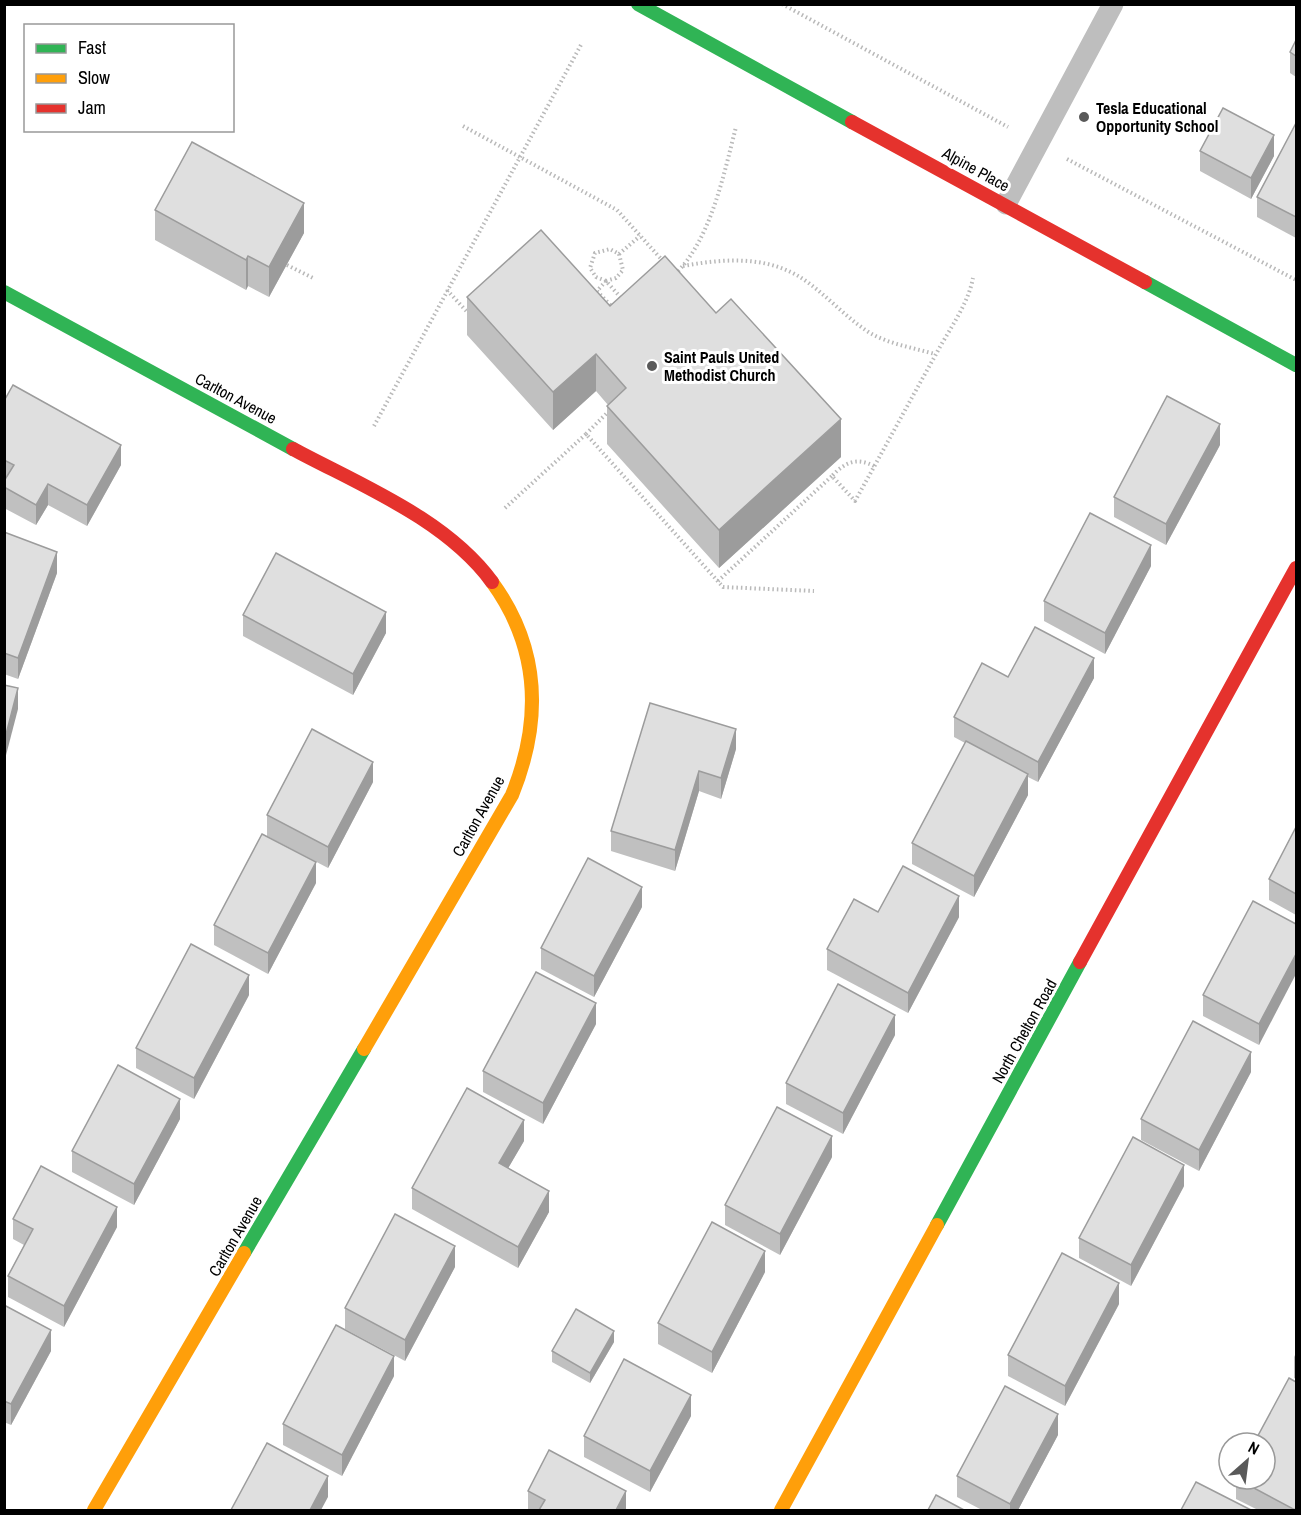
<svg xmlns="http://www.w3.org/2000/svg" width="1301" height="1515" font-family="'Archivo Narrow',sans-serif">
<rect width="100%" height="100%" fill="#fff"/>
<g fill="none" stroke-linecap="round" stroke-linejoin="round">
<g stroke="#b9b9b9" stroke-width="4" stroke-dasharray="1.5 3" stroke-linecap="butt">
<path d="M782 4 1008 127"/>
<path d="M463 126 617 210 663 261"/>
<path d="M1067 159 1296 280"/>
<path d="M619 254 640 236"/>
<path d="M287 265 315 279"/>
<path d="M683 266C727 258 773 255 810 284 831 300 848 319 870 333 889 344 914 348 935 354"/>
<path d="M675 274C711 240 724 173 736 127"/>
<path d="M606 281 616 278 623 270 619 254 610 249 595 253 590 268 596 277 606 281 623 300"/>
<path d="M606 281 597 291 614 309"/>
<path d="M447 290 470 315"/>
<path d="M374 426 582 43"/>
<path d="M586 434 609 411"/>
<path d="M874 466C857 457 845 462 832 476L855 501C882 453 908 404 935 356 948 331 968 305 973 278"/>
<path d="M505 508 586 434 723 587 814 591"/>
<path d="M718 581 832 476"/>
</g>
<path stroke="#bebebe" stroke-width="21" d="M1006 204 1113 4"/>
<g stroke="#30b455" stroke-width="14">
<path d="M638 4 852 122"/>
<path d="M1145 282 1296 365"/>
<path d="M4 292 293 449"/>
<path d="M937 1225 1080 962"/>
<path d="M244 1253 364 1049"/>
</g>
<g stroke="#ff9f0a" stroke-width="14">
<path d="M364 1049 512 795C542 721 540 648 492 582"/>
<path d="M94 1510 244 1253"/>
<path d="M781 1510 937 1225"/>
</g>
<g stroke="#e5322d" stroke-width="14">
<path d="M852 122 1145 282"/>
<path d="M293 449C360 485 446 519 492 582"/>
<path d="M1080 962 1296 568"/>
</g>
</g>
<g fill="#c0c0c0">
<path d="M1296 40V77L1290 73V52Z"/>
<path d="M1296 123V238L1257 217V197Z"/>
<path d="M1200 151 1274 156 1251 199 1200 171Z"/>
<path d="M155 210 304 233 269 297 248 286 246 290 155 240Z"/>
<path d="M467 297 610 306 841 457 719 568 607 444V406L608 405 596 391 553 430 467 335Z"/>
<path d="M4 401 121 465 87 526 48 505 36 525 4 508Z"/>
<path d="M1220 445 1166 545 1114 517V497Z"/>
<path d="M4 532 57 573 18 679 4 674Z"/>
<path d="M1151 566 1105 654 1044 621V601Z"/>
<path d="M243 615 386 633 353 695 243 636Z"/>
<path d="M1008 677 1094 678 1038 782 1028 777V795L974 897 912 864V843L965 743 954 737V717Z"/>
<path d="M650 703 736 749 721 799 699 791 675 871 611 851V831Z"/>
<path d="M373 782 328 868 267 836V815Z"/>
<path d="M1296 827V915L1269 900V879Z"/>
<path d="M316 883 268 974 214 945V925Z"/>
<path d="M642 907 594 997 541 969V948Z"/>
<path d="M878 912 959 917 908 1013 827 970V949Z"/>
<path d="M1296 924 1259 1045 1203 1016V995Z"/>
<path d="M249 995 194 1099 136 1068V1048Z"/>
<path d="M596 1024 543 1124 483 1092V1071Z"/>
<path d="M895 1035 843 1134 786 1104V1083Z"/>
<path d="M1251 1072 1199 1171 1141 1140V1119Z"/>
<path d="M180 1119 134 1205 72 1172V1151Z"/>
<path d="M524 1141 508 1168 549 1212 518 1268 412 1209V1188Z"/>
<path d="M832 1157 780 1255 725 1225V1205Z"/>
<path d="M1184 1186 1131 1286 1079 1258V1238Z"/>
<path d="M13 1219 117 1227 64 1327 8 1297V1276L24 1245 13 1239Z"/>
<path d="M455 1267 405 1361 345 1329V1308Z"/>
<path d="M765 1272 712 1373 658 1344V1323Z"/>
<path d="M1119 1304 1065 1406 1008 1376V1355Z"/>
<path d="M4 1305 51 1351 11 1425 4 1422Z"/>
<path d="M614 1342 590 1383 552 1362V1351Z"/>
<path d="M1296 1353V1379L1294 1378V1357Z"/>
<path d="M394 1376 342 1476 283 1445V1424Z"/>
<path d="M691 1416 650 1492 584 1457V1436Z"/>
<path d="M1058 1435 1018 1510H982L957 1497V1476Z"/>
<path d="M1236 1479H1265L1296 1510H1258L1236 1499Z"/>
<path d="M528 1491 626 1510H528Z"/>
</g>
<g fill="#9c9c9c">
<path d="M1274 135V156L1251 199V178Z"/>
<path d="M304 203V233L269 297V267Z"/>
<path d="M248 256V286L246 290V260Z"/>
<path d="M596 354V391L553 430V392Z"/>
<path d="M841 419V457L719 568V530Z"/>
<path d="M1220 424V445L1166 545V524Z"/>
<path d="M121 445V465L87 526V505Z"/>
<path d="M48 484V505L36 525V505Z"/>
<path d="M1151 545V566L1105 654V633Z"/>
<path d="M57 552V573L18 679V658Z"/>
<path d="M386 612V633L353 695V674Z"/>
<path d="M1094 658V678L1038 782V762Z"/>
<path d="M18 688V709L4 763V742Z"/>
<path d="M736 729V749L721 799V778Z"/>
<path d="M373 762V782L328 868V847Z"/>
<path d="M699 771V791L675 871V850Z"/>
<path d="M1028 774V795L974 897V876Z"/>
<path d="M316 862V883L268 974V953Z"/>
<path d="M642 887V907L594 997V976Z"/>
<path d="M959 896V917L908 1013V993Z"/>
<path d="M1296 954V974L1259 1045V1024Z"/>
<path d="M249 975V995L194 1099V1078Z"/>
<path d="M596 1003V1024L543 1124V1103Z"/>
<path d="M895 1015V1035L843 1134V1113Z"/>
<path d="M1251 1052V1072L1199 1171V1150Z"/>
<path d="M180 1099V1119L134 1205V1184Z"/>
<path d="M524 1120V1141L499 1184V1163Z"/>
<path d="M832 1136V1157L780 1255V1234Z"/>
<path d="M1184 1165V1186L1131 1286V1265Z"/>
<path d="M549 1191V1212L518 1268V1247Z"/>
<path d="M117 1207V1227L64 1327V1306Z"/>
<path d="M455 1246V1267L405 1361V1340Z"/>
<path d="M765 1251V1272L712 1373V1352Z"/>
<path d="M1119 1283V1304L1065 1406V1386Z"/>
<path d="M51 1330V1351L11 1425V1404Z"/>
<path d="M614 1331V1342L590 1383V1373Z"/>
<path d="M394 1356V1376L342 1476V1455Z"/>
<path d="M691 1395V1416L650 1492V1471Z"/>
<path d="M1058 1414V1435L1018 1510H1010V1504Z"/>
<path d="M328 1476V1497L321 1510H310Z"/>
<path d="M626 1491V1510H616Z"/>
</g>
<g fill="#dfdfdf" stroke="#9c9c9c" stroke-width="1.5">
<path d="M1296 40V56L1290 52Z"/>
<path d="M1223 108 1274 135 1251 178 1200 151Z"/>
<path d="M1296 123V217L1257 197Z"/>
<path d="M192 142 304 203 269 267 248 256 246 260 155 210Z"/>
<path d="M541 230 610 306 665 256 716 313 731 299 841 419 719 530 607 406 626 388 596 354 553 392 467 297Z"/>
<path d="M13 385 121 445 87 505 48 484 36 505 4 487V481L14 465 4 460V401Z"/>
<path d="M1167 396 1220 424 1166 524 1114 497Z"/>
<path d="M1090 513 1151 545 1105 633 1044 601Z"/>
<path d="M4 532 57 552 18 658 4 653Z"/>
<path d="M276 553 386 612 353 674 243 615Z"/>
<path d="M1035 627 1094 658 1038 762 954 717 982 663 1008 677Z"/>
<path d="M4 685 18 688 4 742Z"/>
<path d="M650 703 736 729 721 778 699 771 675 850 611 831Z"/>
<path d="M312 729 373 762 328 847 267 815Z"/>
<path d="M966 741 1028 774 974 876 912 843Z"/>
<path d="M1296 827V894L1269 879Z"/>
<path d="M262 834 316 862 268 953 214 925Z"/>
<path d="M588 858 642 887 594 976 541 948Z"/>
<path d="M903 866 959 896 908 993 827 949 854 899 878 912Z"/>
<path d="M1253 901 1296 924V954L1259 1024 1203 995Z"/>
<path d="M191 944 249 975 194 1078 136 1048Z"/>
<path d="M536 972 596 1003 543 1103 483 1071Z"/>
<path d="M838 984 895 1015 843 1113 786 1083Z"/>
<path d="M1193 1021 1251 1052 1199 1150 1141 1119Z"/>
<path d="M118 1065 180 1099 134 1184 72 1151Z"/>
<path d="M467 1088 524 1120 499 1163 549 1191 518 1247 412 1188Z"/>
<path d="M777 1107 832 1136 780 1234 725 1205Z"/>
<path d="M1133 1137 1184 1165 1131 1265 1079 1238Z"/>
<path d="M41 1166 117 1207 64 1306 8 1276 33 1229 13 1219Z"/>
<path d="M395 1214 455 1246 405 1340 345 1308Z"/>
<path d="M712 1222 765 1251 712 1352 658 1323Z"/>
<path d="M1062 1253 1119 1283 1065 1386 1008 1355Z"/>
<path d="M4 1305 51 1330 11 1404 4 1401Z"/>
<path d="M576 1309 614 1331 590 1373 552 1351Z"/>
<path d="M336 1325 394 1356 342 1455 283 1424Z"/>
<path d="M624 1359 691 1395 650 1471 584 1436Z"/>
<path d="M1289 1378 1296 1382V1507L1295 1510 1237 1479H1265V1443H1254Z"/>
<path d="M1005 1386 1058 1414 1010 1504 957 1476Z"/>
<path d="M267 1443 328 1476 310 1510H231Z"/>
<path d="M549 1450 626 1491 616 1510H539L545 1500 528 1491Z"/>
<path d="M1196 1482 1251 1510H1181Z"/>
<path d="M936 1495 964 1510H928Z"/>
</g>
<g fill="#595959" stroke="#fff" stroke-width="2">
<circle cx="1084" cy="117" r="6"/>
<circle cx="652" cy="366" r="6"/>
</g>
<g text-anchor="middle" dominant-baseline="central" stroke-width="6" stroke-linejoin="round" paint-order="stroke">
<g font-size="16" font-weight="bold" fill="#000" stroke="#fff" text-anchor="start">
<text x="1096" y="108">Tesla Educational<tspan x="1096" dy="18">Opportunity School</tspan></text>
<text x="664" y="357">Saint Pauls United<tspan x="664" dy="18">Methodist Church</tspan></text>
</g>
<g font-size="16" fill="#000" stroke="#fff">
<text transform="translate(976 169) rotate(29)">Alpine Place</text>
<text transform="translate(236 398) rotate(28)">Carlton Avenue</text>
<text transform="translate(478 816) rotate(-61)">Carlton Avenue</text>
<text transform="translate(1024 1031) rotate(-61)">North Chelton Road</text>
<text transform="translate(235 1236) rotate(-60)">Carlton Avenue</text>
</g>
</g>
<rect width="1301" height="1515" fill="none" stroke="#000000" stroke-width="12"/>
<rect x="24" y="24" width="210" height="108" fill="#ffffff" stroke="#999999" stroke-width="1.5"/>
<rect x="36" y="44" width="30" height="9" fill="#30b455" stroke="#999999" stroke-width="1.5"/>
<text x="78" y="54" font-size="18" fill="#000000">Fast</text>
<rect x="36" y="74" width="30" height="9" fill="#ff9f0a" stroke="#999999" stroke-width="1.5"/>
<text x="78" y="84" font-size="18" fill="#000000">Slow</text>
<rect x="36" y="104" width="30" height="9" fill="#e5322d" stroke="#999999" stroke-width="1.5"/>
<text x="78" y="114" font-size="18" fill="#000000">Jam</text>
<g transform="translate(1247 1461) rotate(28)"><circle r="28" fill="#ffffff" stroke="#999999" stroke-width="1.5"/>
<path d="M0-4.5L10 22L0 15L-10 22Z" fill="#595959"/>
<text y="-9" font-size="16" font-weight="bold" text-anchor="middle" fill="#000000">N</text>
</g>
</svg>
